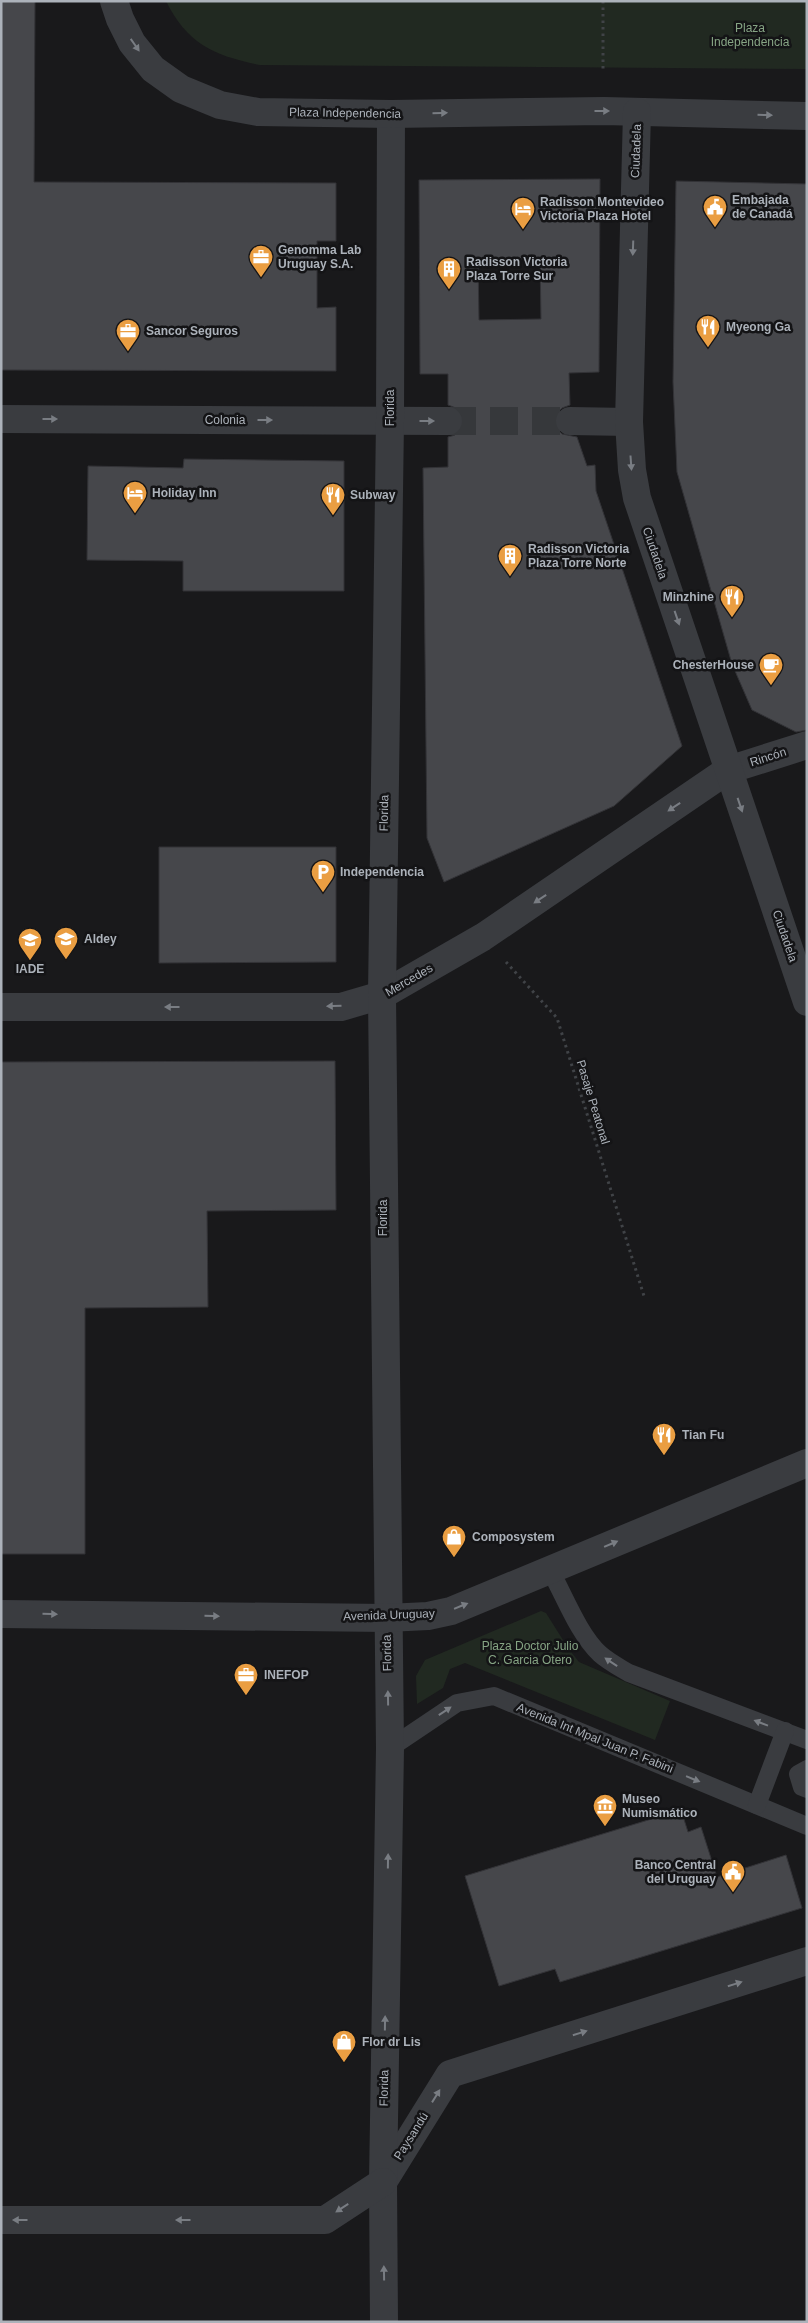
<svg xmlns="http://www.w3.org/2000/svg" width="808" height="2323" font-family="Helvetica,sans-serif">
<rect width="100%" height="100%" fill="#19191b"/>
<g fill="#212921">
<path d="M166 1H807V69L260 65C215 56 187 44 166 1Z"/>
<path d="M541 1611 546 1613 568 1648 579 1662 670 1701 655 1740 465 1663 450 1669 443 1688 417 1704 416 1676 425 1660Z"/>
</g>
<g fill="#46474b" stroke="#333337" fill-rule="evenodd">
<path d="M1 1H35L34 182 336 183V241H317V308L336 307V371L1 370Z"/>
<path d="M600 179 599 372 569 373 570 405 562 408 557 413 554 421 557 429 562 434 577 437 587 466 595 465 596 491 682 746 614 806 444 882 427 838 423 468 448 467V437L455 435 461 429 464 421 461 413 456 408 448 405V374H420L419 180ZM540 259 541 319 479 320 478 260Z"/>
<path d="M676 181 807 184V730L796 732 752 710 732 664 677 472 673 382Z"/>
<path d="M184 459 344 461V591H183V561L87 560 88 466 183 468Z"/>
<path d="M159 847H336V962L159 963Z"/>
<path d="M335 1061 336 1210 207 1211 208 1307 85 1308V1554H1V1062Z"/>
<path d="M681 1810 688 1832 701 1827 717 1877 786 1855 802 1908 560 1982 555 1969 499 1986 465 1876Z"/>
</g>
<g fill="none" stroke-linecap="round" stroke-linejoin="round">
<path stroke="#36383b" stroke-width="28" stroke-dasharray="28 14" stroke-linecap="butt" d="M448 421H570"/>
<g stroke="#404347" stroke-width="3" stroke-dasharray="2.5 4" stroke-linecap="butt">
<path d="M603 1V69"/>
<path d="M506 962 557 1018 644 1296"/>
</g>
<g stroke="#3a3c40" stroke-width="18">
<path d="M550 1570C564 1595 579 1635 600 1654 609 1662 619 1667 629 1673L807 1740"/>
<path d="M390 1748 457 1703 494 1696 807 1826"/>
<path d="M807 1769 798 1774 802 1787 807 1789"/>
<path d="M757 1805 785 1731"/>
</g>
<g stroke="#3a3c40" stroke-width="28">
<path d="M1 419 448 421"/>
<path d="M570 421 629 422"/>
<path d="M1 1007H341L382 995 483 937 728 770 807 745"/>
<path d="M383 2182 450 2074 807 1961"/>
<path d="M384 2322 383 2182 390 1748 382 995 390 421 391 114"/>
</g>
<g stroke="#3a3c40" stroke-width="28">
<path d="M114 1 120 19 132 43 153 69 181 89 220 105 258 112 391 114 604 111 807 116"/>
<path d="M637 112 629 422 632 470 637 498 807 1002"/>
<path d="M1 1614 387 1618 428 1616 451 1611 807 1463"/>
<path d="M1 2220H325L383 2182"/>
</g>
</g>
<defs><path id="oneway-solid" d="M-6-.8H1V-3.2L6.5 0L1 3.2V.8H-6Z" transform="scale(1.25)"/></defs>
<g fill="#797d83">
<use href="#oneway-solid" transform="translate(135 45) rotate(55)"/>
<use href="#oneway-solid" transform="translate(602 111)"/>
<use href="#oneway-solid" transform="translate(440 113) rotate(-1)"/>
<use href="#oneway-solid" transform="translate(765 115) rotate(2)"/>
<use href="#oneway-solid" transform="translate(633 248) rotate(92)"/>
<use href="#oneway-solid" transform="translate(50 419)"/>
<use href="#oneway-solid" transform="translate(265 420)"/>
<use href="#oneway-solid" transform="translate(427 421)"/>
<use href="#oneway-solid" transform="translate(631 463) rotate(86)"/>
<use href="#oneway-solid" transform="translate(677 618) rotate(71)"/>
<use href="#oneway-solid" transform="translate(740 805) rotate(71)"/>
<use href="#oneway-solid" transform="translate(674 807) rotate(146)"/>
<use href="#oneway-solid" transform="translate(540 899) rotate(146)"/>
<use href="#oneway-solid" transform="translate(334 1006) rotate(178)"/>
<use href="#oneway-solid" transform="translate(172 1007) rotate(180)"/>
<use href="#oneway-solid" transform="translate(611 1544) rotate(-23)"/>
<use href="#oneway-solid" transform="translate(461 1606) rotate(-22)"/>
<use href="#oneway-solid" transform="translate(50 1614) rotate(1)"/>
<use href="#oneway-solid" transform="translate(212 1616) rotate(1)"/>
<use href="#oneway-solid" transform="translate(611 1662) rotate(-146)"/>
<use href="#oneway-solid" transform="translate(388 1698) rotate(-91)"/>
<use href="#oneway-solid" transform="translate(445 1711) rotate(-34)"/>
<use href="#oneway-solid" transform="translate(761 1723) rotate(-159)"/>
<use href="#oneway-solid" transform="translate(693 1779) rotate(22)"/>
<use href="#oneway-solid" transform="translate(388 1861) rotate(-89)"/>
<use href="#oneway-solid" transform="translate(735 1984) rotate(-17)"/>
<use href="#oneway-solid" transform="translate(385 2023) rotate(-89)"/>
<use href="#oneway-solid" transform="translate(580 2033) rotate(-17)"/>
<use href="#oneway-solid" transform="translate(436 2096) rotate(-58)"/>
<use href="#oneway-solid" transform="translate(342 2208) rotate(147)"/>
<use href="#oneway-solid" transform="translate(20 2220) rotate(180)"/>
<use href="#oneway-solid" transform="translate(183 2220) rotate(180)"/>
<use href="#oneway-solid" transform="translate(384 2273) rotate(-91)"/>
</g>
<defs>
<symbol id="civic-pin" viewBox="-11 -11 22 30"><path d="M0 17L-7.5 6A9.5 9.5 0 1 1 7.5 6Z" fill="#ea9e42" stroke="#141416"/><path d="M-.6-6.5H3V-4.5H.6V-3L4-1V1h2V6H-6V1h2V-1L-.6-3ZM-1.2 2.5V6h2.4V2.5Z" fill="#fff"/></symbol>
<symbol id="hotel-pin" viewBox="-11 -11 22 30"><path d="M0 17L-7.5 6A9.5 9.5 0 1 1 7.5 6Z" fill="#ea9e42" stroke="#141416"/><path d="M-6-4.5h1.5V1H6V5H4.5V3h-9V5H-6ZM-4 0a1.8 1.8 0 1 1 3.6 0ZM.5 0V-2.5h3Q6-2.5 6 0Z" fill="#fff"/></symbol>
<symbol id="office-pin" viewBox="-11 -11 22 30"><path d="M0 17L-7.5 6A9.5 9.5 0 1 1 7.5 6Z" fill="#ea9e42" stroke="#141416"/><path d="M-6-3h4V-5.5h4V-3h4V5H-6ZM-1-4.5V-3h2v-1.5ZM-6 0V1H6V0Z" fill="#fff"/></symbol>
<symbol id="building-pin" viewBox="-11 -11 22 30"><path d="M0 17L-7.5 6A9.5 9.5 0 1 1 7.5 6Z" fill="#ea9e42" stroke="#141416"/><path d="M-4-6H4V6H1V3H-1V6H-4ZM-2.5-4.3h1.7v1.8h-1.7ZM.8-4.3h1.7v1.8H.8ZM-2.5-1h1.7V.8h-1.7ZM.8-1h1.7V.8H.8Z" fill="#fff"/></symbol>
<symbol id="restaurant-pin" viewBox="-11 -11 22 30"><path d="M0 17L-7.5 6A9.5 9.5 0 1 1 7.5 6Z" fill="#ea9e42" stroke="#141416"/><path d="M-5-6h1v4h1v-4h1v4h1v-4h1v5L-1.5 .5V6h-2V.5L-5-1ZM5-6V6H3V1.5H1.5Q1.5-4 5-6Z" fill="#fff"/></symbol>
<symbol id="cafe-pin" viewBox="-11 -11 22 30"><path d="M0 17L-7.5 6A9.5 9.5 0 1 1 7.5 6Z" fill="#ea9e42" stroke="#141416"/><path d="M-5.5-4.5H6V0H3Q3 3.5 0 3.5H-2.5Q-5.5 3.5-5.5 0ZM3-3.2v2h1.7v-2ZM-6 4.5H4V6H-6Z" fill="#fff"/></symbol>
<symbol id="parking-pin" viewBox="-11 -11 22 30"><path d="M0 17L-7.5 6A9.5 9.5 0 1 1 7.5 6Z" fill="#ea9e42" stroke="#141416"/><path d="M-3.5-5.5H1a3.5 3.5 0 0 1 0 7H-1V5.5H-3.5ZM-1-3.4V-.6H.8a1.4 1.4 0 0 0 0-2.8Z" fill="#fff"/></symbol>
<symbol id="school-pin" viewBox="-11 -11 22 30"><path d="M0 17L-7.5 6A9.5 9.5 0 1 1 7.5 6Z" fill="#ea9e42" stroke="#141416"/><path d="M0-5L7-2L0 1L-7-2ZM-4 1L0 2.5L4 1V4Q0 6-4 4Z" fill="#fff"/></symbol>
<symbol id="shop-pin" viewBox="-11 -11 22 30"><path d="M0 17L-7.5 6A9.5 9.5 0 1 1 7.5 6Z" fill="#ea9e42" stroke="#141416"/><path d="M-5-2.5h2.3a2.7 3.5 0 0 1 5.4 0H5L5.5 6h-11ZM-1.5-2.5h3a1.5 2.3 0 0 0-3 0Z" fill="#fff"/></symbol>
<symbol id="museum-pin" viewBox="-11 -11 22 30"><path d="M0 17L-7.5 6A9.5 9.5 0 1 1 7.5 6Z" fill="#ea9e42" stroke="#141416"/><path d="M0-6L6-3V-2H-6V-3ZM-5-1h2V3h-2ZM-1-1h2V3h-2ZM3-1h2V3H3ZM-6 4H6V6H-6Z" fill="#fff"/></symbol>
</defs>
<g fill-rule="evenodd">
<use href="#civic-pin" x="701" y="193" width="28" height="38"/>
<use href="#hotel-pin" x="509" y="195" width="28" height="38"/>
<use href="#office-pin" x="247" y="243" width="28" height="38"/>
<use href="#building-pin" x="435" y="255" width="28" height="38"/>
<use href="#restaurant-pin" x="694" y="313" width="28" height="38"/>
<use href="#office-pin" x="114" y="317" width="28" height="38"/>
<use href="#hotel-pin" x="121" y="479" width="28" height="38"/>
<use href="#restaurant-pin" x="319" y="481" width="28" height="38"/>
<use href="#building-pin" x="496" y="542" width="28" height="38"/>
<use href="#restaurant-pin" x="718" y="583" width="28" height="38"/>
<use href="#cafe-pin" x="757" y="651" width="28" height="38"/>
<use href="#parking-pin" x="309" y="858" width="28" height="38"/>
<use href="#school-pin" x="52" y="925" width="28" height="38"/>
<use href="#school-pin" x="16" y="926" width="28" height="38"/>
<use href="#restaurant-pin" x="650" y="1421" width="28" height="38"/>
<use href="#shop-pin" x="440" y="1523" width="28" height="38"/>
<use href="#office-pin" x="232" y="1661" width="28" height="38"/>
<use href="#museum-pin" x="591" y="1792" width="28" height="38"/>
<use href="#civic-pin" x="719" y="1858" width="28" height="38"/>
<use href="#shop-pin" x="330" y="2028" width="28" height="38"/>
</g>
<g text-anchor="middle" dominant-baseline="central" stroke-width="5" stroke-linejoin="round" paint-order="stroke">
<g font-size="12" fill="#86a484" stroke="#141416">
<text x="750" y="28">Plaza<tspan x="750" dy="14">Independencia</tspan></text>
<text x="530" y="1646">Plaza Doctor Julio<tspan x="530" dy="14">C. Garcia Otero</tspan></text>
</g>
<g font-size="12" fill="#acb2ba" stroke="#141416">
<text transform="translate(345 113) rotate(1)">Plaza Independencia</text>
<text transform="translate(636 151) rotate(-88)">Ciudadela</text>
<text transform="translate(390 408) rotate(-90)">Florida</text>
<text x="225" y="420">Colonia</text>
<text transform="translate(655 553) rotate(71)">Ciudadela</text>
<text transform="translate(768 757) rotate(-18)">Rincón</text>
<text transform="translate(384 813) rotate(-89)">Florida</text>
<text transform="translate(785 936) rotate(71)">Ciudadela</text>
<text transform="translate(409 980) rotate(-30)">Mercedes</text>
<text transform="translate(593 1102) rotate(73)">Pasaje Peatonal</text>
<text transform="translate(383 1218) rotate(-90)">Florida</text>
<text transform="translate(389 1615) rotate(-2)">Avenida Uruguay</text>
<text transform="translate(387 1653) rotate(-91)">Florida</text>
<text transform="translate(595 1738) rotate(22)">Avenida Int Mpal Juan P. Fabini</text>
<text transform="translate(384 2088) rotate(-89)">Florida</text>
<text transform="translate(411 2136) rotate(-58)">Paysandú</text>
</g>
<g font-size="12" font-weight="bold" fill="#acb2ba" stroke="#141416" text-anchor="start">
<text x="732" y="200">Embajada<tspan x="732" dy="14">de Canadá</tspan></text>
<text x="540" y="202">Radisson Montevideo<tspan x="540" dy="14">Victoria Plaza Hotel</tspan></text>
<text x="278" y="250">Genomma Lab<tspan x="278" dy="14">Uruguay S.A.</tspan></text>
<text x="466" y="262">Radisson Victoria<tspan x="466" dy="14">Plaza Torre Sur</tspan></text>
<text x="726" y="327">Myeong Ga</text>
<text x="146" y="331">Sancor Seguros</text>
<text x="152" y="493">Holiday Inn</text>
<text x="350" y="495">Subway</text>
<text x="528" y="549">Radisson Victoria<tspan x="528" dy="14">Plaza Torre Norte</tspan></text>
<text x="714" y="597" text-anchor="end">Minzhine</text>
<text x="754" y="665" text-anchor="end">ChesterHouse</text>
<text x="340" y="872">Independencia</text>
<text x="84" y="939">Aldey</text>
<text x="30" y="969" text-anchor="middle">IADE</text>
<text x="682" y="1435">Tian Fu</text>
<text x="472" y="1537">Composystem</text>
<text x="264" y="1675">INEFOP</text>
<text x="622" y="1799">Museo<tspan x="622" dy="14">Numismático</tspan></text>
<text x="716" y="1865" text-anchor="end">Banco Central<tspan x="716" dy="14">del Uruguay</tspan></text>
<text x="362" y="2042">Flor dr Lis</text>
</g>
</g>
<rect width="808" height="2323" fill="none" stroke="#acb2ba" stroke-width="5"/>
</svg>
